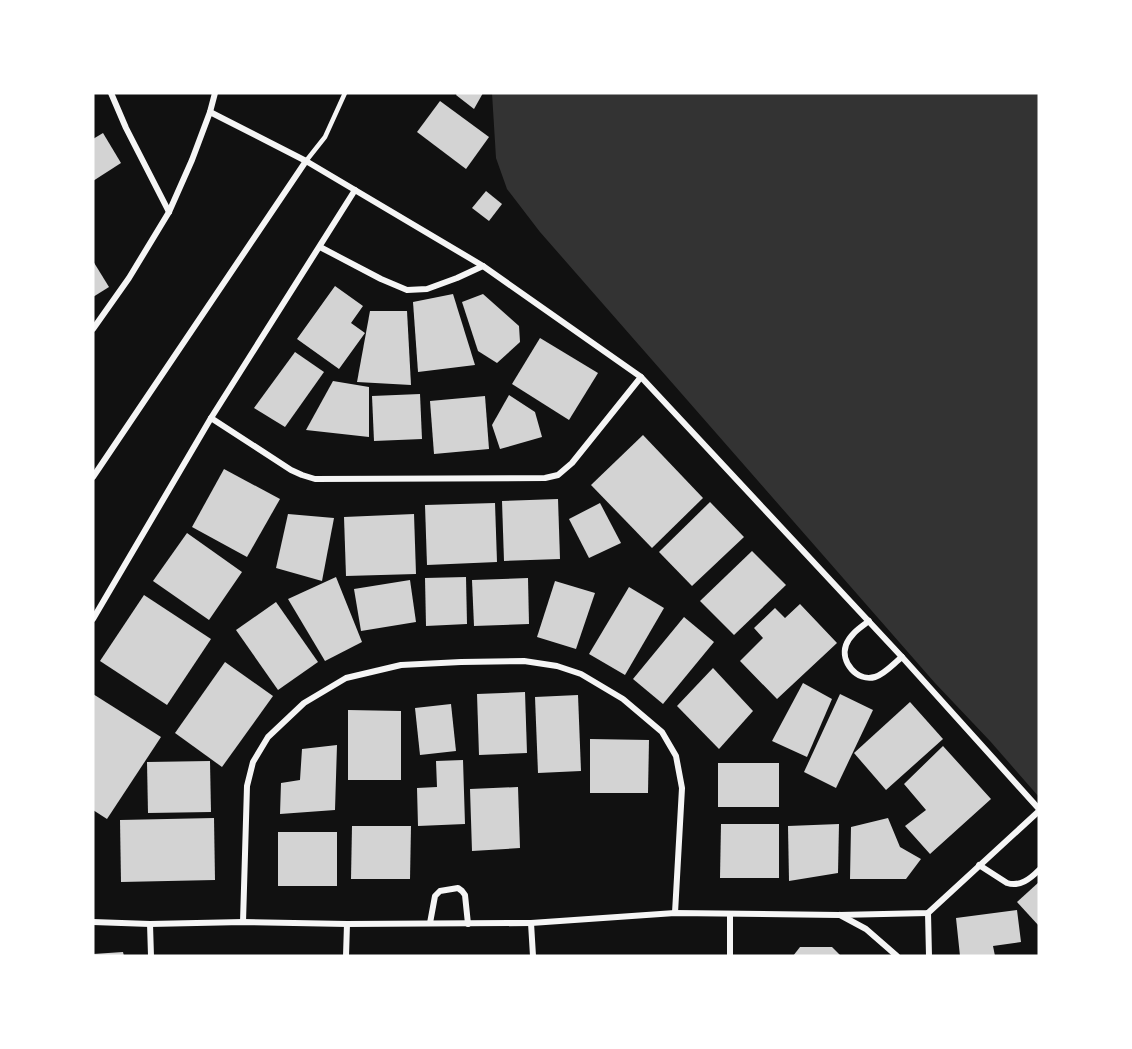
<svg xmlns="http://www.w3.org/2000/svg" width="1132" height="1049" font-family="'Sofia Sans Condensed',sans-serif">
<rect width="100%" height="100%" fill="#111"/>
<path fill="#333" d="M492 93H1039V797L990 741 935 683 540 232 507 189 496 158Z"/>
<g fill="#d3d3d3">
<path d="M457 93H483L474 109 456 95Z"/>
<path d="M440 101 489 137 466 169 417 132Z"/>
<path d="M103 133 121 163 93 181V139Z"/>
<path d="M486 191 502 204 489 221 472 208Z"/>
<path d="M93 261 109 287 93 297Z"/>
<path d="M335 286 363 306 351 323 365 333 339 369 297 339Z"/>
<path d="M453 294 475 365 418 372 413 302Z"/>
<path d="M483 294 519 326 520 342 497 363 478 351 462 302Z"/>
<path d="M370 311H407L411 385 357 382Z"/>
<path d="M540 338 598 373 569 420 512 384Z"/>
<path d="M295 352 324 372 285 427 254 408Z"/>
<path d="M333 381 369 387V437L306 430Z"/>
<path d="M420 394 422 439 374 441 372 396Z"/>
<path d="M509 395 535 412 542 437 500 449 492 425Z"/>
<path d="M485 396 489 449 434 454 430 401Z"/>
<path d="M643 435 703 498 652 548 591 485Z"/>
<path d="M224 469 280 499 247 557 192 527Z"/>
<path d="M558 499 560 559 504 561 502 501Z"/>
<path d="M710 502 744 537 692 586 659 552Z"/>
<path d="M495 503 497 562 427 565 425 505Z"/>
<path d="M600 503 621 543 589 558 569 519Z"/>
<path d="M288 514 334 518 322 581 276 568Z"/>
<path d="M414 514 416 574 346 576 344 517Z"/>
<path d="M187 533 242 572 209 620 153 581Z"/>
<path d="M752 551 786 585 734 635 700 601Z"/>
<path d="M336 577 362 642 325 661 288 599Z"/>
<path d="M466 577 467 624 426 626 425 578Z"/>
<path d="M528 578 529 624 474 626 472 580Z"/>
<path d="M410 580 416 622 361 631 354 589Z"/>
<path d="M555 581 595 593 576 649 537 637Z"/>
<path d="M629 587 664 608 625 675 589 654Z"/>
<path d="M144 595 211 639 167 705 100 661Z"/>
<path d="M276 602 318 662 278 690 236 630Z"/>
<path d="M800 604 837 643 777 699 740 661 763 638 754 628 775 608 785 618Z"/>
<path d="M684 617 714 642 663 704 633 679Z"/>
<path d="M225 662 273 696 222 767 175 733Z"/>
<path d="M713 668 753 711 719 749 677 706Z"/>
<path d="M803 683 832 699 807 757 772 741Z"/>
<path d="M525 692 527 753 479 755 477 694Z"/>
<path d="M93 694 161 737 107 819 93 810Z"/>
<path d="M840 694 873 710 836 788 804 772Z"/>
<path d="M578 695 581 771 538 773 535 697Z"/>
<path d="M910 702 943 739 886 790 854 753Z"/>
<path d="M451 704 456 751 420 755 415 708Z"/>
<path d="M348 710 401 711V780H348Z"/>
<path d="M590 739 649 740 648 793H590Z"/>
<path d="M337 745 335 810 280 814 281 783 300 780 302 749Z"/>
<path d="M943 746 991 799 930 854 905 826 926 810 904 784Z"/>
<path d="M463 760 465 824 418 826 417 788 437 787 436 761Z"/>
<path d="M210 761 211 812 148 813 147 762Z"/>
<rect x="718" y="763" width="61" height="44"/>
<path d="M518 787 520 848 472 851 470 789Z"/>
<path d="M214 818 215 880 121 882 120 820Z"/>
<path d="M888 818 900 847 921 859 906 879H850L851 827Z"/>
<path d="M721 824H779V878H720Z"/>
<path d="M839 824 838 873 789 881 788 826Z"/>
<path d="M352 826H411L410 879H351Z"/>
<rect x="278" y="832" width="59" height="54"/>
<path d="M1039 882V926L1017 902Z"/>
<path d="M1017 910 1021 942 993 946 995 956H960L956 918Z"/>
<path d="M800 947H832L841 956H793Z"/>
<path d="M123 952 124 956H93V954Z"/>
</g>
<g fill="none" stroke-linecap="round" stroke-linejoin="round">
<path stroke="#f5f5f5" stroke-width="4.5" d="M306 161 325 137 345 93"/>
<g stroke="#f5f5f5" stroke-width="6">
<path d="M111 93 126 128 169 212"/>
<path d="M210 112 215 93"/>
<path d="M320 247 381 279 407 290 427 289 457 278 483 266"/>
<path d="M93 329 129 278 169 212 192 160 210 112 306 161 483 266 641 377 902 657 1039 809"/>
<path d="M211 418 291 470 302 475 315 479 545 478 558 475 572 463 641 377"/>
<path d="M93 477 306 161"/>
<path d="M93 619 211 418 355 190"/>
<path d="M869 621C860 628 850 634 846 645 840 662 857 682 875 677 885 674 894 663 902 657"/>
<path d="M979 865 1007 883C1020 887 1030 879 1039 870"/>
<path d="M928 913 929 956"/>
<path d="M840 915 866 929 897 956"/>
<path d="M93 922 150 924 243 922 347 924 531 923 675 913 839 915 928 913 1039 811"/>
<path d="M243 922 247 786 253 762 268 737 304 703 346 678 401 665 461 662 524 661 557 666 581 674 623 699 662 732 676 756 682 788 675 913"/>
<path d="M430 923 435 896 440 891 458 888 462 891 465 895 468 924"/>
<path d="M531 923 533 956"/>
<path d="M150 924 151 956"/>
<path d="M346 956 347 924"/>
<path d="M730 956V914"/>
</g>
</g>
<rect width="1132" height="1049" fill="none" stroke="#ffffff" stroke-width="189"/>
</svg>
